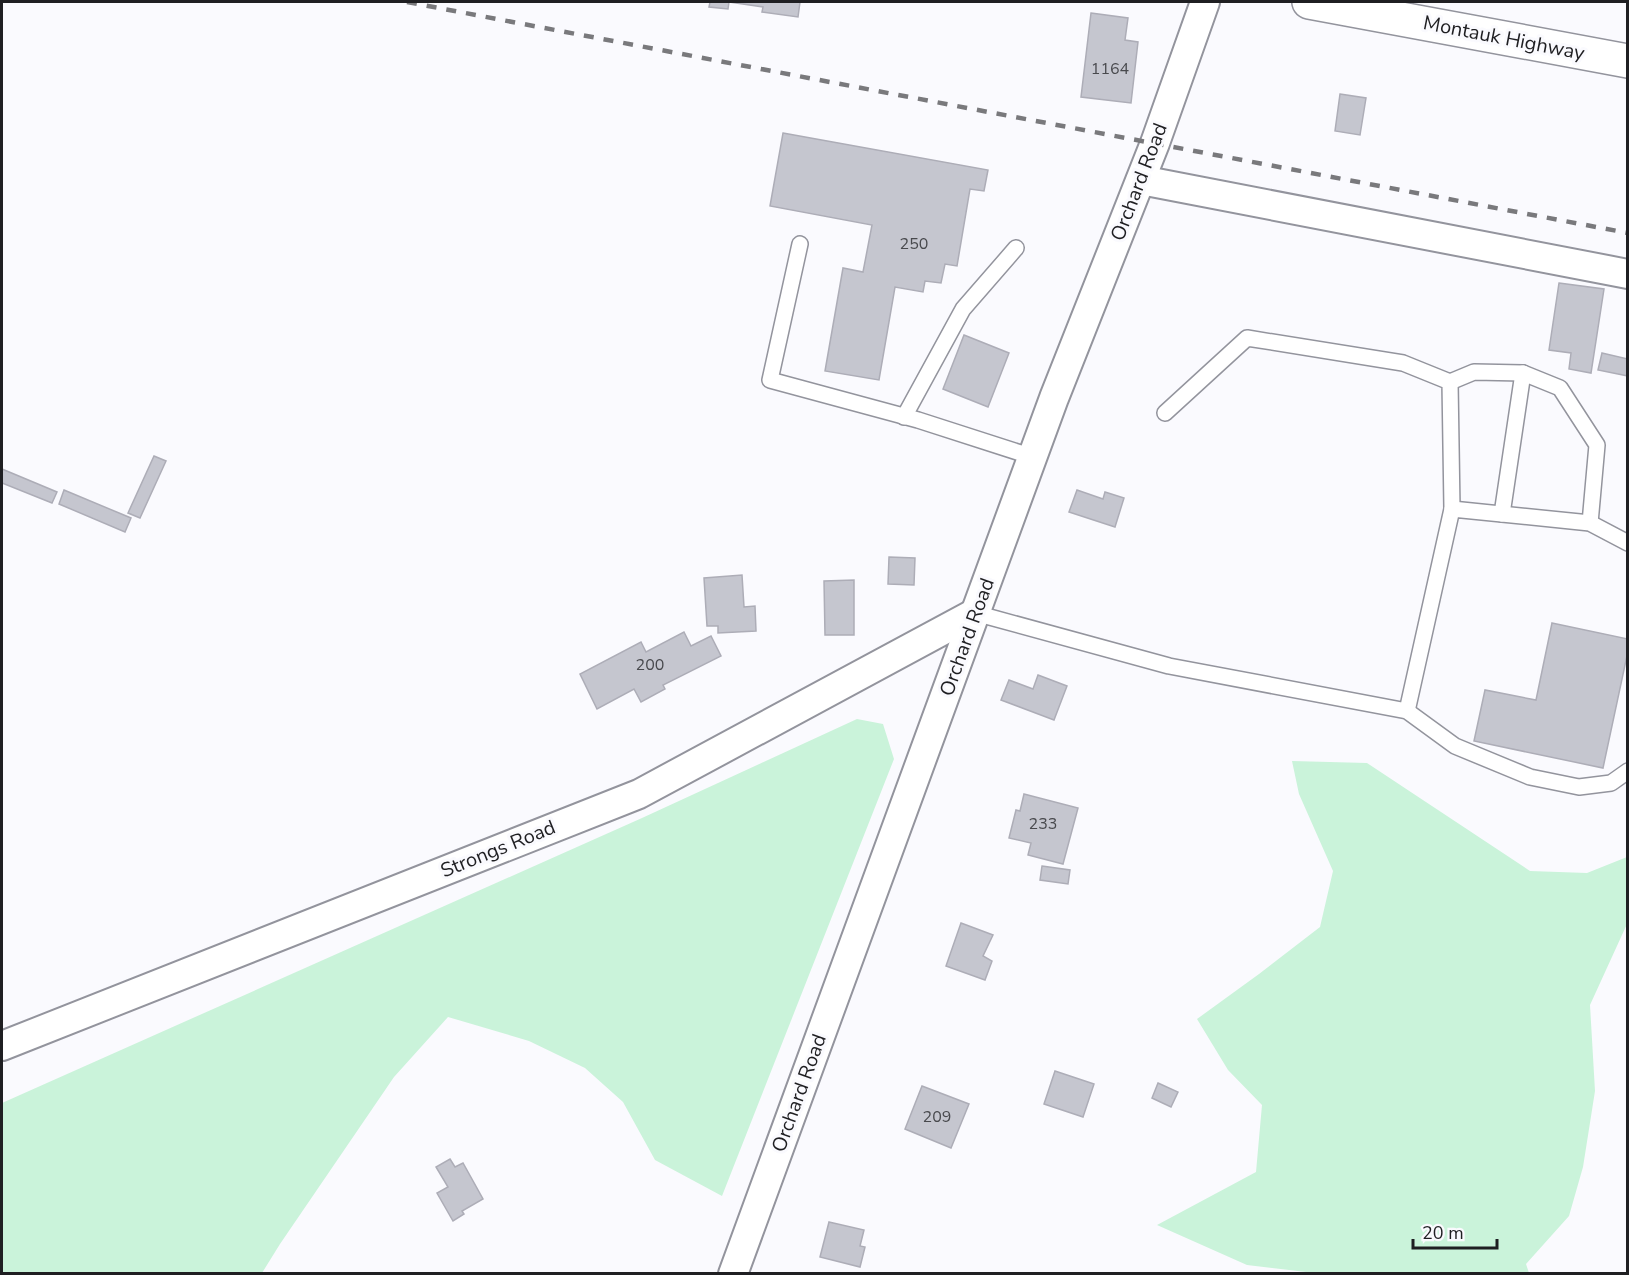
<svg xmlns="http://www.w3.org/2000/svg" width="1629" height="1275" font-family="'Nunito Sans',sans-serif">
<rect width="100%" height="100%" fill="#fafafe"/>
<g fill="#caf3da">
<path d="M857 719 883 724 894 759 722 1196 655 1160 623 1102 585 1068 529 1041 448 1017 394 1077 280 1244 262 1273H2V1103L642 818Z"/>
<path d="M1292 761 1367 763 1530 871 1587 873 1627 857V924L1590 1005 1595 1091 1583 1167 1569 1216 1526 1264 1529 1273 1323 1274 1247 1265 1157 1225 1256 1172 1262 1105 1228 1070 1197 1019 1259 974 1320 927 1333 871 1299 794Z"/>
</g>
<g fill="#c5c6cf" stroke="#adadb7" stroke-width="1.5">
<path d="M710 2H800L798 17 762 12 763 7 729 2 728 9 709 7Z"/>
<path d="M1091 13 1128 18 1125 40 1138 42 1131 103 1081 97Z"/>
<path d="M1340 94 1366 98 1360 135 1335 131Z"/>
<path d="M783 133 988 170 984 191 970 189 957 266 945 264 941 283 925 281 923 292 895 287 879 380 825 371 843 268 863 272 872 225 770 206Z"/>
<path d="M1559 283 1604 289 1591 373 1569 369 1571 353 1549 350Z"/>
<path d="M964 335 1009 353 988 407 943 389Z"/>
<path d="M1602 353 1628 359V376L1598 370Z"/>
<path d="M154 456 166 461 140 518 128 513Z"/>
<path d="M2 469 57 492 52 503 2 483Z"/>
<path d="M64 490 131 518 125 532 59 504Z"/>
<path d="M1077 490 1103 499 1105 492 1124 498 1115 527 1069 512Z"/>
<path d="M889 557 915 558 914 585 888 584Z"/>
<path d="M742 575 744 607 755 606 756 631 718 633V626H707L704 578Z"/>
<path d="M854 580V635H825L824 581Z"/>
<path d="M1552 623 1628 639V651L1603 768 1474 741 1485 690 1536 700Z"/>
<path d="M684 632 691 646 711 636 721 656 663 685 665 689 641 702 634 689 597 709 580 674 641 642 646 652Z"/>
<path d="M1038 675 1067 686 1054 720 1001 700 1009 680 1033 689Z"/>
<path d="M1024 794 1078 808 1063 864 1028 855 1031 843 1009 838 1016 810 1020 811Z"/>
<path d="M1042 866 1070 870 1068 884 1040 880Z"/>
<path d="M961 923 993 935 983 956 992 961 985 980 946 966Z"/>
<path d="M1055 1071 1094 1084 1083 1117 1044 1104Z"/>
<path d="M1158 1083 1178 1092 1171 1107 1152 1098Z"/>
<path d="M922 1086 969 1104 951 1148 905 1129Z"/>
<path d="M450 1159 455 1167 463 1163 483 1199 462 1211 464 1214 453 1221 437 1193 448 1187 436 1167Z"/>
<path d="M829 1222 864 1230 860 1246 865 1247 860 1267 820 1257Z"/>
</g>
<g fill="none" stroke-linecap="round" stroke-linejoin="round">
<defs>
<g id="service">
<path d="M800 244 770 380 918 420 1033 457"/>
<path d="M1450 382 1474 372 1523 373 1560 388 1597 445 1590 523"/>
<path d="M1165 413 1247 338 1403 363 1450 382 1452 509"/>
<path d="M904 417 963 309 1016 248"/>
<path d="M1502 514 1523 373"/>
<path d="M975 613 1169 666 1407 711 1455 746 1530 777 1579 787 1611 783 1628 771"/>
<path d="M1407 711 1452 509 1590 523 1628 543"/>
</g>
<g id="minor">
<path d="M1141 180 1628 274"/>
<path d="M2 1046 639 794 975 613"/>
<path d="M733 1274 1054 398 1155 143 1205 2"/>
</g>
<path id="primary" d="M1309 2 1628 61"/>
</defs>
<use href="#service" stroke="#93949d" stroke-width="18"/>
<use href="#minor" stroke="#93949d" stroke-width="32"/>
<use href="#primary" stroke="#93949d" stroke-width="36"/>
<use href="#service" stroke="#fff" stroke-width="15"/>
<use href="#minor" stroke="#fff" stroke-width="28"/>
<use href="#primary" stroke="#fff" stroke-width="33"/>
<path stroke="#79797c" stroke-width="4.5" stroke-dasharray="10 10" stroke-linecap="butt" d="M407 2 1628 233"/>
</g>
<g text-anchor="middle" dominant-baseline="central" stroke-width="6" stroke-linejoin="round" paint-order="stroke">
<g font-size="16" fill="#48494d">
<text x="1110" y="69">1164</text>
<text x="914" y="244">250</text>
<text x="650" y="665">200</text>
<text x="1043" y="824">233</text>
<text x="937" y="1117">209</text>
</g>
<g font-size="20" fill="#1f1f22" stroke="#fafafe">
<text transform="translate(1504 38) rotate(11)">Montauk Highway</text>
<text transform="translate(1139 182) rotate(-69)">Orchard Road</text>
<text transform="translate(967 637) rotate(-70)">Orchard Road</text>
<text transform="translate(498 849) rotate(-22)">Strongs Road</text>
<text transform="translate(799 1093) rotate(-70)">Orchard Road</text>
</g>
</g>
<rect width="1629" height="1275" fill="none" stroke="#1f1f22" stroke-width="6"/>
<path d="M1413 1239v9h84v-9" fill="none" stroke="#1f1f22" stroke-width="3"/>
<text x="1422" y="1239" font-size="18" fill="#1f1f22" stroke="#fafafe" stroke-width="4.5" paint-order="stroke">20 m</text>
</svg>
